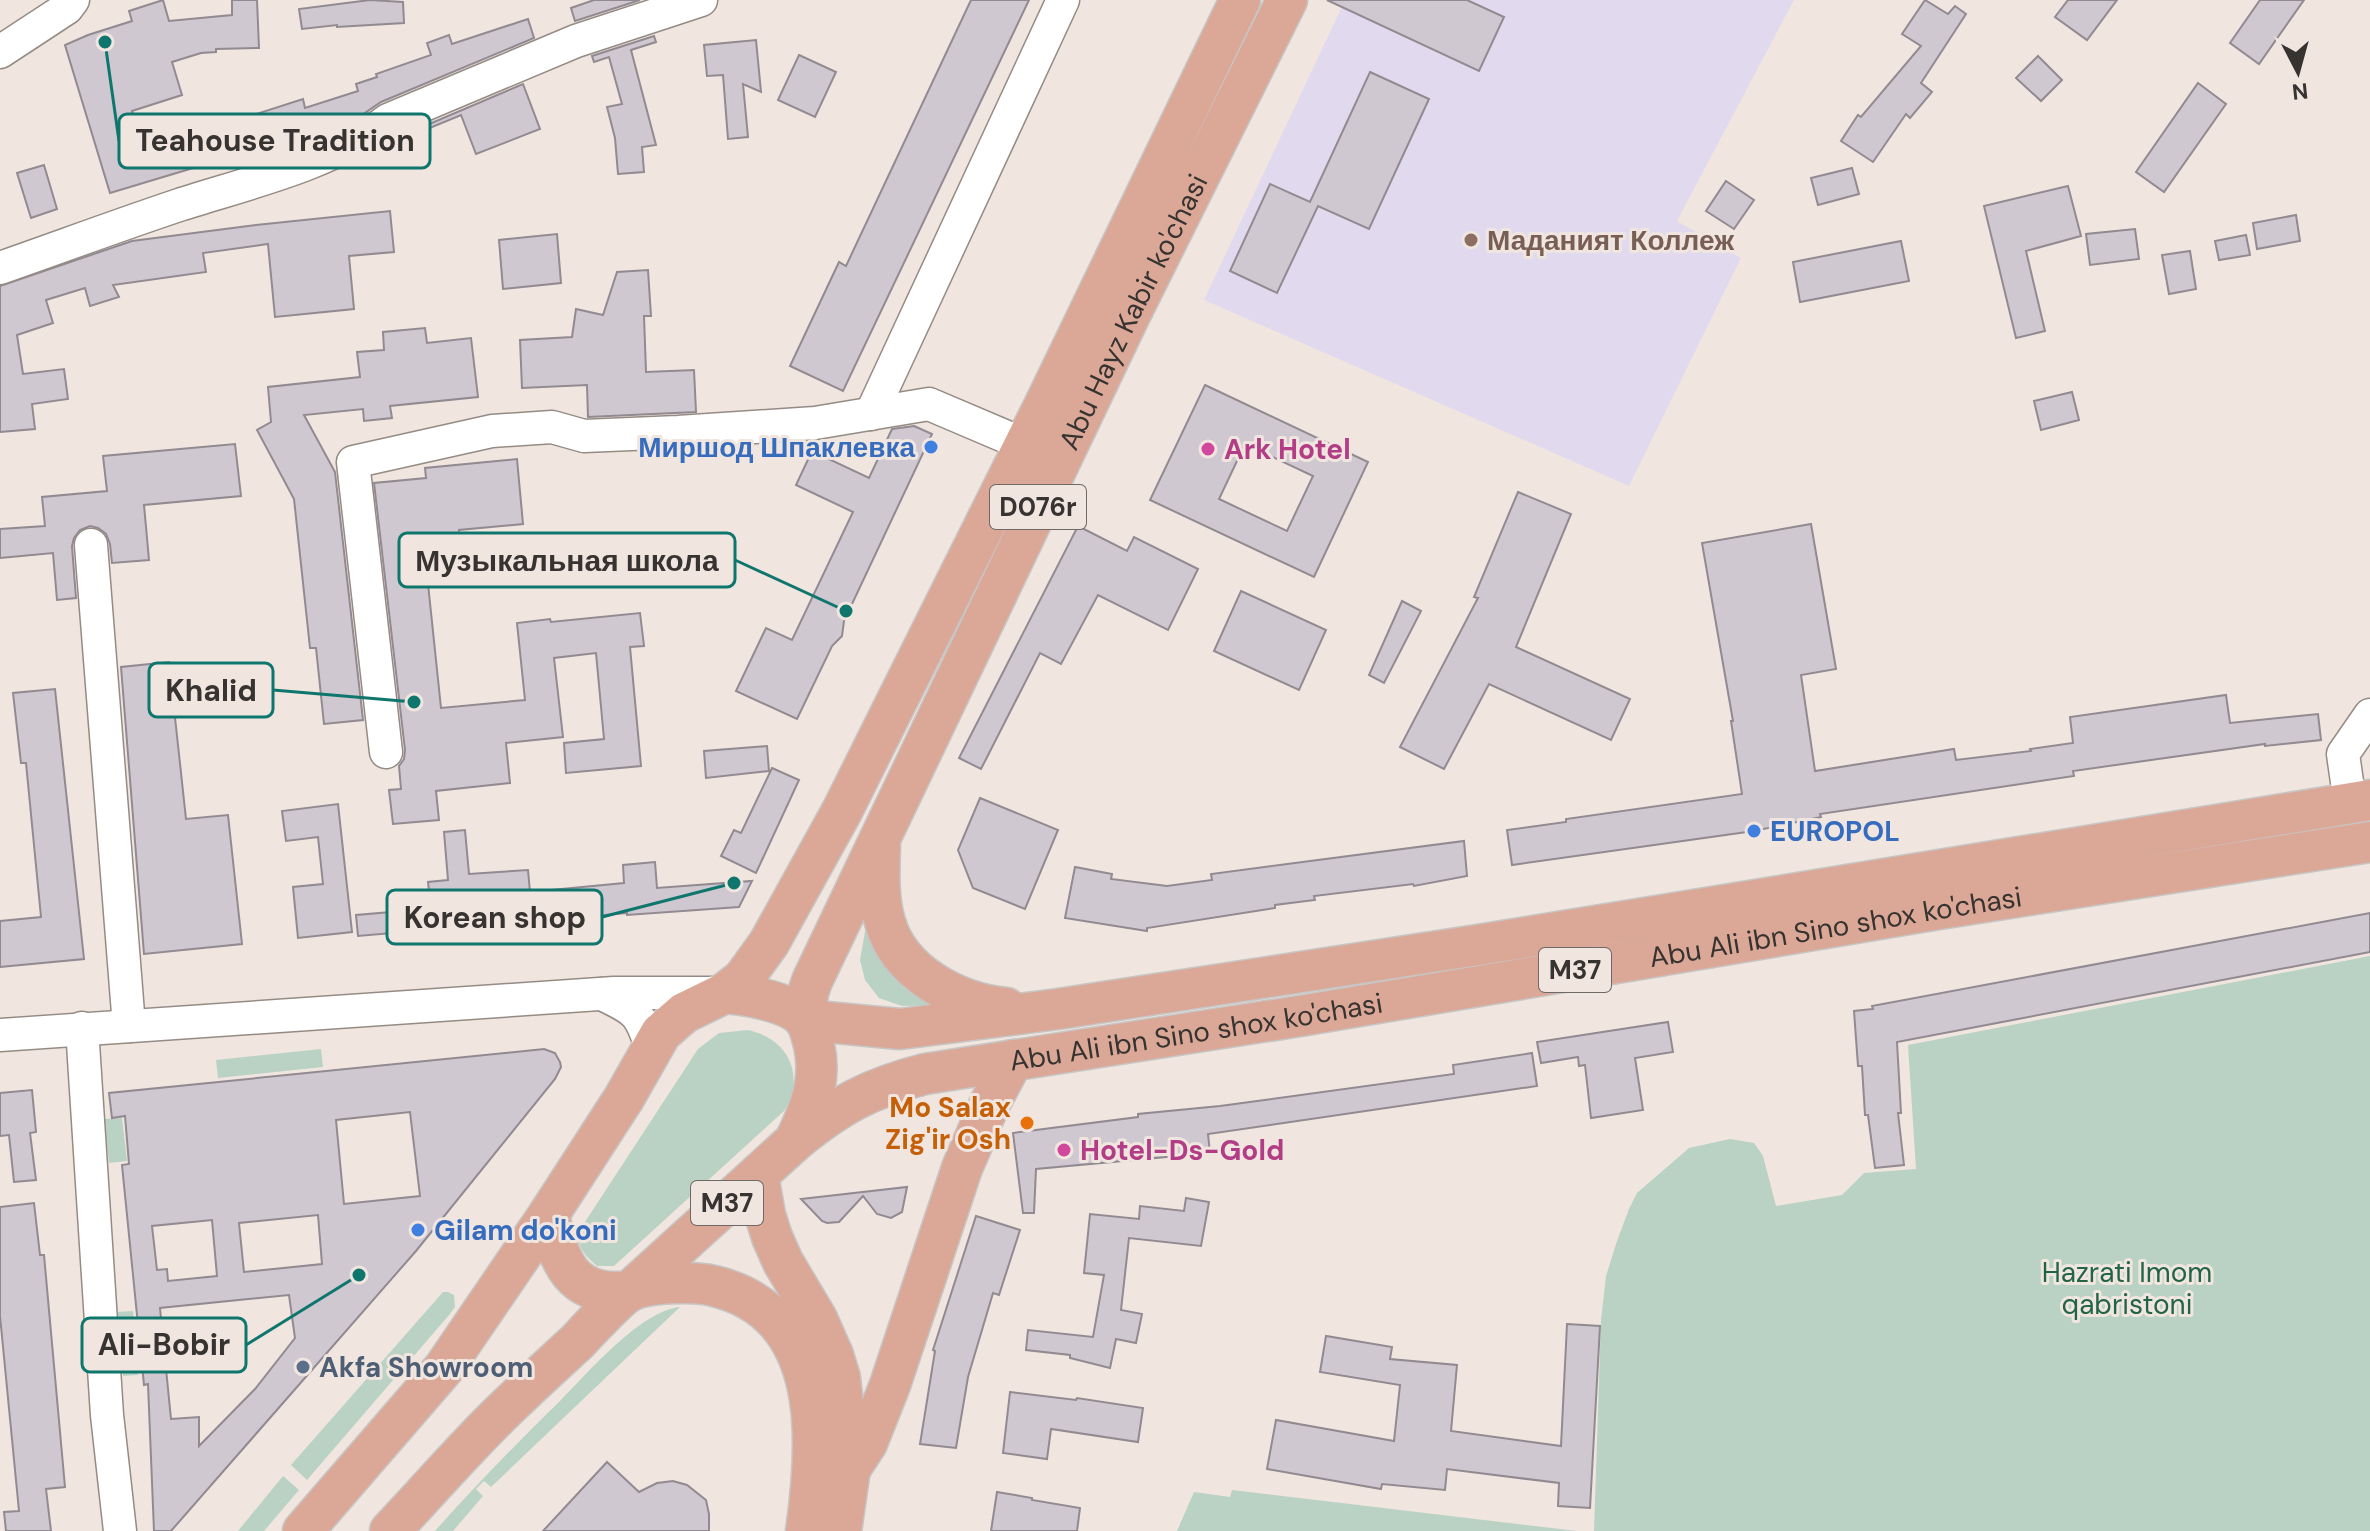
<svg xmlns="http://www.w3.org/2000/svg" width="2370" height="1531" font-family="'DM Sans',sans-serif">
<rect width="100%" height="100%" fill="#f0e6df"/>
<path fill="#e1daef" d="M1345 0H1794L1677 221 1741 258 1629 486 1204 300Z"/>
<g fill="#b9d2c4">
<path d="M866 926 943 1005 902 1006 879 998 865 980 860 960Z"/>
<path d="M2370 956V1531H1594L1601 1320 1606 1276 1617 1241 1629 1209 1637 1193 1689 1148 1730 1139 1754 1143 1763 1156 1776 1206 1842 1195 1864 1173 1916 1169 1908 1045Z"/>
<path d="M748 1030C788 1039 806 1075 784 1111L614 1266H597C583 1254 573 1243 583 1225L698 1049 719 1033Z"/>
<path d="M321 1049 323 1067 218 1078 216 1060Z"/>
<path d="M122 1118 127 1161 109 1163 104 1119Z"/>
<path d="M443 1292H448L454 1295 455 1307 449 1315 307 1480 291 1465Z"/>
<path d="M680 1307 491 1487 484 1481 476 1489 483 1496 453 1531H435C475 1486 517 1443 560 1401 588 1373 640 1311 680 1307Z"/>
<path d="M133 1311 138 1375 123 1376 117 1312Z"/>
<path d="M283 1476 299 1490 264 1531H238Z"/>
<path d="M1232 1490 1577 1531H1177L1194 1492 1230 1497Z"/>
</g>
<g fill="#d0c8d0" stroke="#918a91" stroke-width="2" fill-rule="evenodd">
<path d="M163 0 169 21 232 15V0H257L259 48 216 49V52L201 53 172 62 182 95 132 111 144 150 303 99 305 108 358 91 356 84 377 77 376 74 431 55 427 43 449 35 452 44 528 19 534 38 381 102 356 119 110 193 65 45 88 35 132 21 129 11Z"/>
<path d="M370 0 403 2 404 23 337 27V25L302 29 299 9Z"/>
<path d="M594 0H640L575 21 571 8Z"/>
<path d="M971 0H1029L843 391 790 366 839 262 846 266Z"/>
<path d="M1327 0H1467L1504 17 1479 71Z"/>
<path d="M1925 0 1948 14 1955 6 1966 14 1921 83 1932 92 1910 118 1906 114 1873 162 1841 141 1858 115 1861 117 1921 46 1902 34Z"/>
<path d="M2068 0H2117L2087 40 2055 17Z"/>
<path d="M2260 0H2304L2259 64 2230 43Z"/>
<path d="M654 36 656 42 631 50 656 145 642 147 644 172 618 174 615 138 607 107 622 104 609 57 594 62 592 56Z"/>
<path d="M756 40 761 92 743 84 748 137 728 139 723 75 707 76 704 45Z"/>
<path d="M799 55 836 72 815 117 778 100Z"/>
<path d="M2038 56 2062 80 2041 101 2016 78Z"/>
<path d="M1370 72 1429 99 1369 229 1318 206 1277 293 1230 271 1270 184 1310 202Z"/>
<path d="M2198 83 2226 104 2164 192 2136 172Z"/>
<path d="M523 84 540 129 476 154 461 115 396 142 394 139Z"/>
<path d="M44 165 57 209 31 218 17 173Z"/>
<path d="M1852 168 1859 194 1818 205 1811 178Z"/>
<path d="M1726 181 1754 200 1734 229 1706 211Z"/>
<path d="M2068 186 2081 236 2026 251 2045 331 2016 338 1984 206Z"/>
<path d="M390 211 394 252 349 256 354 309 275 317 268 244 203 253 206 272 113 285 119 297 90 306 85 288 46 300 53 323 17 335 23 374 64 369 68 399 32 404 35 429 0 432V286L132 241 256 225Z"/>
<path d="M2296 215 2300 241 2257 249 2253 223Z"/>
<path d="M2135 229 2139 259 2090 265 2086 234Z"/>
<path d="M557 234 561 283 503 289 499 240Z"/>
<path d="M2246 235 2250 255 2219 260 2215 241Z"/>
<path d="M1901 241 1909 281 1800 302 1793 262Z"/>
<path d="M2190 251 2196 289 2169 294 2162 255Z"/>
<path d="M648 270 651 316H644L646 372 694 370 696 412 588 417 587 385 522 388 520 340 572 337 576 309 603 315 617 272Z"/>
<path d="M425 328 427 343 471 338 478 397 390 406 392 418 364 421 363 409 304 415 335 472 363 720 324 724 316 648H310L294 499 257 430 271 422 268 387 360 377 357 352 384 350 383 332Z"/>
<path d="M1205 385 1368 462 1314 577 1150 500ZM1245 444 1313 476 1287 531 1219 499Z"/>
<path d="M2072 392 2079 420 2041 430 2034 401Z"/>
<path d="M914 426 932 434 844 621 842 636 832 646 797 719 736 691 766 628 792 640 853 512 796 485 812 451 869 478 892 429Z"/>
<path d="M235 444 241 496 144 505 149 560 112 563 110 544 106 534 98 528 90 526 80 530 74 538 72 546 76 598 57 600 53 553 0 558V529L45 526 42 497 107 491 103 456Z"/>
<path d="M517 459 523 524 459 530 461 552 425 555 441 708 525 700 517 623 550 619 551 622 640 613 644 646 630 647 641 766 566 773 564 743 604 739 596 653 554 658 563 737 506 743 510 783 436 791 439 820 393 824 389 790 401 789 399 766 404 759 405 750 374 483 426 478 425 468Z"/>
<path d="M1518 492 1571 514 1516 647 1630 699 1611 740 1489 684 1444 769 1400 747 1478 598 1474 597Z"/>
<path d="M1811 524 1836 669 1801 675 1815 771 1954 749 1956 760 2031 751 2030 749 2073 743 2070 717 2226 695 2230 723 2318 714 2321 740 2265 746V744L2073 771 2074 776 1820 814 1821 817 1754 831 1512 865 1507 830 1566 822V819L1742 794 1731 721H1733L1702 543Z"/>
<path d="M1078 526 1127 551 1134 537 1198 569 1168 630 1098 595 1061 664 1040 653 981 769 959 758Z"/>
<path d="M1241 591 1326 630 1299 690 1214 651Z"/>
<path d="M1402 601 1421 611 1384 683 1369 675Z"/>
<path d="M169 662 186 819 228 815 242 944 144 954 121 667Z"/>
<path d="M55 689 84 959 0 967V921L41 917 26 763H21L13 693Z"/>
<path d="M767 746 769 771 706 778 704 751Z"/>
<path d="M772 768 799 780 756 873 721 856 734 830 741 833Z"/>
<path d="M980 798 1058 830 1025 909 973 888 958 850Z"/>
<path d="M338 804 352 932 298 938 293 887 323 884 318 837 286 841 282 811Z"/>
<path d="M465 830 469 874 528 870 530 892 624 883 623 865 655 862 657 888 752 881 739 907 627 915V913L358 936 356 915 403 911 402 903 430 900 428 882 448 880 444 832Z"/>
<path d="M1464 841 1467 876 1414 886 1413 884 1314 896 1315 900 1275 905V908L1147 928V931L1065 918 1075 867 1112 874 1111 879 1167 886 1212 880 1211 874Z"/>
<path d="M2370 913V952L1897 1042 1901 1113H1898L1904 1165 1875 1168 1868 1115H1865L1862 1066H1858L1854 1011 1873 1009 1872 1006Z"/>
<path d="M1668 1022 1673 1052 1635 1058 1643 1110 1591 1118 1585 1065 1579 1066 1578 1057 1541 1063 1537 1042Z"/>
<path d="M544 1049 555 1053 560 1062 561 1067 555 1079 416 1251 171 1531H154L148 1384 144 1385 122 1165 129 1164 125 1116 112 1118 109 1093ZM410 1112 420 1196 344 1204 336 1120ZM318 1215 322 1264 244 1272 239 1223ZM212 1220 217 1276 168 1281 167 1269 157 1270 152 1226ZM289 1295 295 1338 255 1389 199 1446V1417L171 1419 160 1308Z"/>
<path d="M1532 1053 1537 1086 1208 1134 1210 1153 1036 1169 1034 1213H1023L1013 1133 1138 1117V1114L1220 1106 1454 1074 1453 1065Z"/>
<path d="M32 1090 36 1132 30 1133 36 1180 14 1182 9 1135 0 1136V1093Z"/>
<path d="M907 1187 902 1212 891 1218 877 1214 863 1196 839 1222 827 1223 822 1221 801 1199Z"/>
<path d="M1186 1198 1209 1202 1201 1246 1129 1238 1121 1310 1142 1314 1136 1343 1116 1339 1110 1368 1070 1358V1355L1026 1350 1028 1330 1093 1337 1104 1275 1084 1273 1090 1214 1139 1219 1140 1206 1184 1211Z"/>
<path d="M34 1203 40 1255H44L65 1487 46 1489 51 1531H6L4 1512 19 1511 0 1316V1207Z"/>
<path d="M976 1216 1020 1230 999 1295 993 1293 968 1377 956 1448 920 1444 935 1351 933 1350Z"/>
<path d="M1567 1324 1600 1326 1590 1508 1558 1506 1559 1483 1447 1469 1445 1490 1382 1484 1381 1489 1267 1469 1276 1420 1394 1441 1400 1385 1320 1372 1326 1336 1392 1347 1390 1359 1457 1365 1451 1431 1561 1446Z"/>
<path d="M1010 1392 1076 1400 1077 1398 1143 1408 1138 1442 1051 1429 1047 1459 1003 1453Z"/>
<path d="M607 1462 639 1492 657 1483 673 1481 687 1485 706 1500 709 1514V1531H543Z"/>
<path d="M997 1492 1032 1498V1500L1080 1508 1077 1531H991Z"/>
</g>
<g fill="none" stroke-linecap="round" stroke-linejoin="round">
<defs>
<g id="minor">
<path d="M0 52 67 8 73 0"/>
<path d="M0 268C60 247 119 225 179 205 250 182 327 166 388 120L576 41 701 0"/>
<path d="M871 414 1063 0"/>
<path d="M91 545 129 1026"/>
<path d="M386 752 353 462 492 431 552 427 584 436 678 432 815 423 929 404 1023 444"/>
<path d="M2350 803 2343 754 2370 715"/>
<path d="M602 994C637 1011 640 1012 652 1050"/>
<path d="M82 1028 107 1415 120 1531"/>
<path d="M0 1035 614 993H722"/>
</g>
<g id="major">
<path d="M880 847C879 872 878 898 885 922 899 973 957 1003 1006 1008"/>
<path d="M725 993 743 979 769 943 842 811 1045 404 1240 0"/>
<path d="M725 993C748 995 792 1002 806 1021 810 1028 812 1038 814 1045 822 1080 810 1110 795 1141L630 1291C572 1299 558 1262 549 1214L624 1098 661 1033 684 1013Z"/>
<path d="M805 1020 900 1029 1058 1009 1478 945 2370 800"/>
<path id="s1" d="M805 1020 808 993 812 981 1129 317 1287 0"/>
<path id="s2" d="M795 1141C839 1105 870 1088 925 1074L1300 1016 1939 909 2370 842"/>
<path d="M758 1175 765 1215 772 1237 783 1262 817 1319 833 1355 840 1378 850 1469 841 1531"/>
<path d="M850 1469 867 1443 890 1385 962 1168 990 1103 1013 1060"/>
<path d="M303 1531 444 1368 549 1214"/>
<path d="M390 1531C425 1494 458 1456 494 1420 521 1393 550 1367 578 1341 588 1330 620 1296 630 1291 648 1282 695 1281 714 1286 827 1313 819 1441 806 1531"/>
</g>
</defs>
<use href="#minor" stroke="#958b85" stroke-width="35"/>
<use href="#major" stroke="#c7c6c5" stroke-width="43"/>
<use href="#minor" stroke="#fff" stroke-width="32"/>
<use href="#major" stroke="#dba897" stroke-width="40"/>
</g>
<circle fill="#8d6e63" stroke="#f0e6df" stroke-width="3" cx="1471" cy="240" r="8"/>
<g fill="#3f7fe0" stroke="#f0e6df" stroke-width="3">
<circle cx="931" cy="447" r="8"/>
<circle cx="1754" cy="831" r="8"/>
<circle cx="418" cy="1230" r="8"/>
</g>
<g fill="#d1479c" stroke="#f0e6df" stroke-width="3">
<circle cx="1208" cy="449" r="8"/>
<circle cx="1064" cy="1150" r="8"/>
</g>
<circle fill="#e8710a" stroke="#f0e6df" stroke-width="3" cx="1027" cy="1123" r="8"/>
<circle fill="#5c6f8a" stroke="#f0e6df" stroke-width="3" cx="303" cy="1367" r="8"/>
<g text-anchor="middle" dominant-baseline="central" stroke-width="6" stroke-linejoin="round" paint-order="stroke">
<g fill="#f0e6df" stroke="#6e6964" stroke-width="2">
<rect x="990" y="485" width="96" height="44" rx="6"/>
<rect x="1539" y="948" width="72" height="44" rx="6"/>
<rect x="691" y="1181" width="72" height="44" rx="6"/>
</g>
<g font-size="26" font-weight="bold" fill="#373330">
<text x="1038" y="507">D076r</text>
<text x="1575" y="970">M37</text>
<text x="727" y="1203">M37</text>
</g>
<g font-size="28" font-weight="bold" fill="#785e54" stroke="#f0e6df" text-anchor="start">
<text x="1487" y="240">Маданият Коллеж</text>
</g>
<g font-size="28" fill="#373330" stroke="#f0e6df">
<text stroke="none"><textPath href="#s1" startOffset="782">Abu Hayz Kabir ko'chasi</textPath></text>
<text stroke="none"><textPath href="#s2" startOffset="1070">Abu Ali ibn Sino shox ko'chasi</textPath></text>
<text stroke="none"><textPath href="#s2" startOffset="422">Abu Ali ibn Sino shox ko'chasi</textPath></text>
</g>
<g font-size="28" font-weight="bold" fill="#366cbe" stroke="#f0e6df" text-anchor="start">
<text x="915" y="447" text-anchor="end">Миршод Шпаклевка</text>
<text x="1770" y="831">EUROPOL</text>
<text x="434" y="1230">Gilam do'koni</text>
</g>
<g font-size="28" font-weight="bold" fill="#b23c85" stroke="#f0e6df" text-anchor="start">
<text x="1224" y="449">Ark Hotel</text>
<text x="1080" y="1150">Hotel-Ds-Gold</text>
</g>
<g font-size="28" font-weight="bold" fill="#c56008" stroke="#f0e6df" text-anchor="end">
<text x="1011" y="1107">Mo Salax<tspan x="1011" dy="32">Zig'ir Osh</tspan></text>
</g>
<g font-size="28" fill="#216446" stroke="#f0e6df">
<text x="2127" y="1272">Hazrati Imom<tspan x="2127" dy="32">qabristoni</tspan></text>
</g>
<g font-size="28" font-weight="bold" fill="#4e5e75" stroke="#f0e6df" text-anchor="start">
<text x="319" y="1367">Akfa Showroom</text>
</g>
</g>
<path fill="none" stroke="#0f766e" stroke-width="3" d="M105 42L119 141M846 611L735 560M414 702L273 690M734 883L602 917M359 1275L246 1345"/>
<g fill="#0f766e" stroke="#f0e6df" stroke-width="3">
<circle cx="105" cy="42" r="8"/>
<circle cx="846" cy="611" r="8"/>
<circle cx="414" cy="702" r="8"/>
<circle cx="734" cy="883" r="8"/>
<circle cx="359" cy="1275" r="8"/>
</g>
<g fill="#f0e6df" stroke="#0f766e" stroke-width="3">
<rect x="119" y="114" width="311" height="54" rx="8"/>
<rect x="399" y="533" width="336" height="54" rx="8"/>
<rect x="149" y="663" width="124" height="54" rx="8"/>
<rect x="387" y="890" width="215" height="54" rx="8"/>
<rect x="82" y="1318" width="164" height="54" rx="8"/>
</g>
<g font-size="30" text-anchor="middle" font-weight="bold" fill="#373330">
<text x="275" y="151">Teahouse Tradition</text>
<text x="567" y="571">Музыкальная школа</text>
<text x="211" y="701">Khalid</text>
<text x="495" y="928">Korean shop</text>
<text x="164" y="1355">Ali-Bobir</text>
</g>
<g transform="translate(2298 72) rotate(174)" stroke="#f0e6df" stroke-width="6" paint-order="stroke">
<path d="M0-6L14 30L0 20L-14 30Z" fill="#373330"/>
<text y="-12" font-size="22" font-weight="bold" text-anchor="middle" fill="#373330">N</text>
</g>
</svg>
